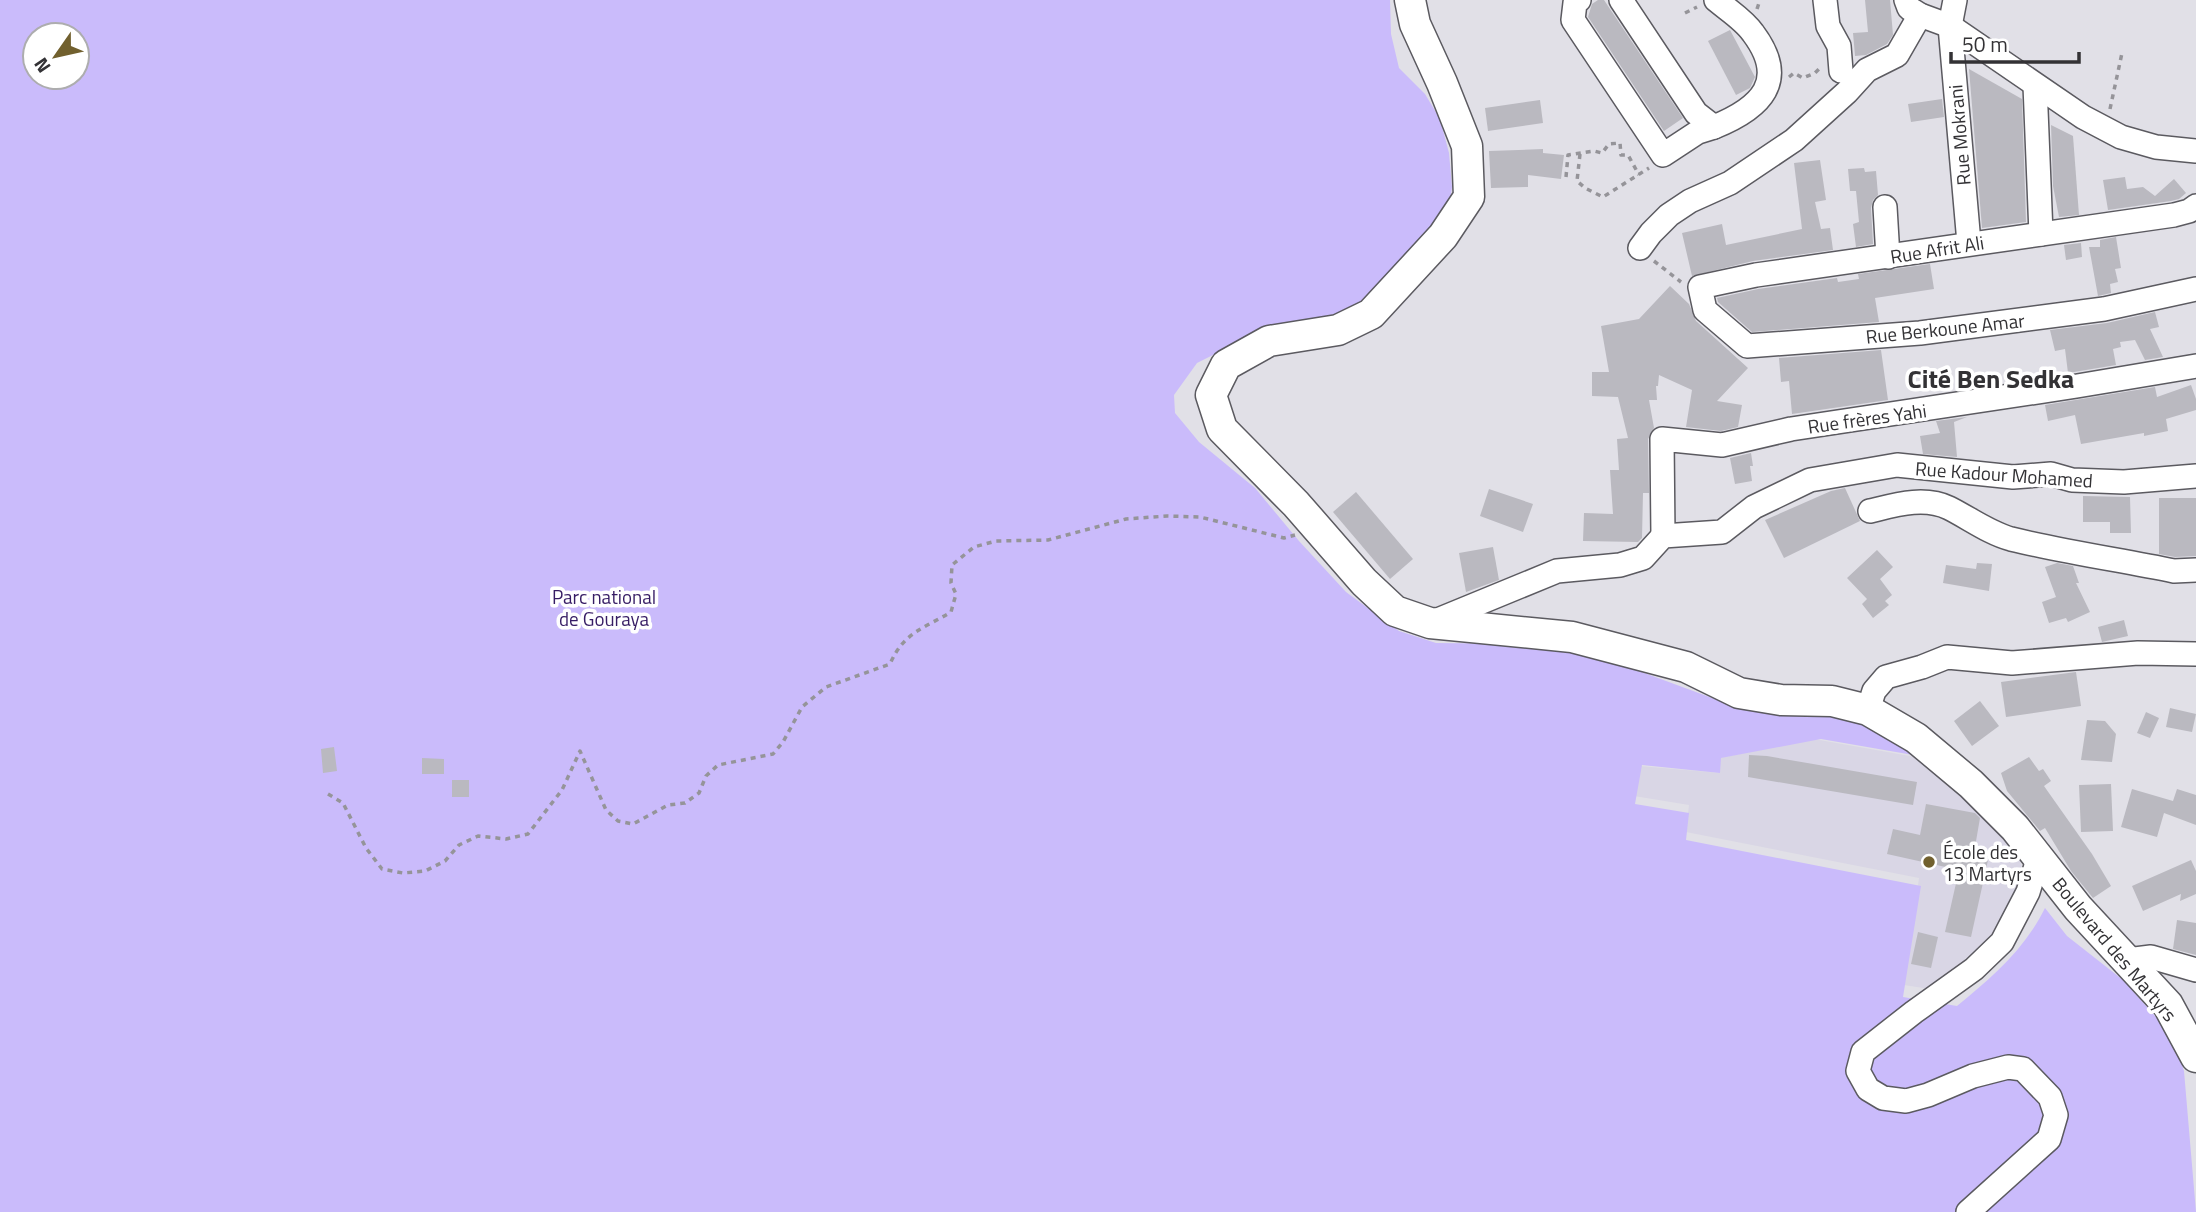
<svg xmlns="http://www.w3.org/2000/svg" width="2196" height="1212" font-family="'Titillium Web',sans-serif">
<rect width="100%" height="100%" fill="#e1e0e7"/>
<path fill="#d9d6e5" d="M1814 739 1921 758 1963 798 1985 810 2018 855 2022 868 2017 895 2003 926 1936 990 1904 985 1919 878 1686 832 1689 805 1634 796 1640 766 1720 773V758Z"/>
<path fill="#cabbfb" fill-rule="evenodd" d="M0 0H1390L1391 34 1399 68 1425 94 1440 119 1449 153 1452 187 1449 208 1374 296 1349 310 1247 338 1197 363 1174 395 1175 413 1199 442 1255 488 1299 541 1346 592 1399 631 1436 643 1530 644 1582 650 1723 702 1760 712H1835L1897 737 1919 756 1821 739 1721 758 1720 773 1642 765 1635 804 1689 813 1686 840 1921 886 1903 997 1957 1006C1991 978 2025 949 2045 908L2067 936 2123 980 2171 1034 2184 1071 2196 1212H0ZM35 35H77V77H35Z"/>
<g fill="#bab9c0">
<path d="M1598 0H1604L1683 118 1664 131 1588 17 1592 4Z"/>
<path d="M1865 0H1890L1893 35 1887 44 1866 55 1855 56 1853 33 1868 32Z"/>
<path d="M1730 30 1755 77 1750 88 1736 95 1708 41Z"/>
<path d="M1969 69 2022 99 2026 222 1982 228Z"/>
<path d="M1942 99 1944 117 1911 122 1908 104Z"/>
<path d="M1540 100 1543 123 1488 131 1485 108Z"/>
<path d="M2051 125 2073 136 2079 215 2059 217 2053 186Z"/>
<path d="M1543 149V153L1564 155 1561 179 1528 175V187L1491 188 1489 151Z"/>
<path d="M1820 160 1826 200 1815 202 1821 229 1830 228 1833 250 1753 261 1692 276 1682 233 1722 224 1726 245 1802 229 1794 163Z"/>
<path d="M1864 168 1865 172 1876 171 1878 195 1873 200 1871 208 1873 244 1856 247 1853 224 1859 222 1856 191H1850L1848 169Z"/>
<path d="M2125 177 2127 189 2143 187 2155 196 2174 179 2186 193 2179 199 2171 201 2108 210 2103 180Z"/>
<path d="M2116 237 2121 268 2115 269 2118 282 2110 284 2111 293 2098 296 2089 247H2100V240Z"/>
<path d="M2081 243 2082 257 2066 260 2064 245Z"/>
<path d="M1930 264 1934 289 1875 298 1879 322 1752 332 1718 302 1717 298 1758 289 1837 278 1838 282 1859 279 1858 274Z"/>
<path d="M1670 286 1689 304 1696 321 1748 368 1717 401 1742 405 1738 427 1721 431 1686 427 1692 390 1659 375 1658 386H1656L1657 400H1649L1654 428 1648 439 1649 493H1643L1642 538 1638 542 1583 541 1584 513 1613 514 1610 470H1619L1617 439 1628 438 1618 397 1592 396V372H1609L1601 326 1639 319Z"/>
<path d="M2155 312 2159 327 2150 329 2163 357 2145 360 2135 340 2120 342 2121 347 2113 349 2116 365 2068 373 2065 349 2055 351 2050 330 2107 323Z"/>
<path d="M1881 350 1888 400 1792 414 1789 381 1781 382 1779 358Z"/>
<path d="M2191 385 2196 399V410L2166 419 2168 431 2144 436V433L2081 444 2075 415 2048 421 2045 405 2155 387 2157 397Z"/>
<path d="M1967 417 1954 422 1957 457 1923 454 1920 436 1940 433 1936 421Z"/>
<path d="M1751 453 1753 466H1750L1752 481 1735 484 1730 458Z"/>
<path d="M1845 488 1860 521 1784 558 1765 520 1831 491Z"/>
<path d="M1489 489 1533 504 1523 532 1480 516Z"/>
<path d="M1356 492 1413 559 1390 579 1333 512Z"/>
<path d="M2083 496 2130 497 2131 533H2110V522H2083Z"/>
<path d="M2159 498H2196V556L2175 557 2159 554Z"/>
<path d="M1493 547 1499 580 1466 592 1459 553Z"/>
<path d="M1877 550 1893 567 1880 579 1892 595 1885 601 1889 605 1873 618 1862 604 1867 599 1847 578Z"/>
<path d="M1977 563 1992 564 1989 591 1943 583 1946 565 1976 569Z"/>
<path d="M2057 563 2073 566 2079 583H2076L2090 612 2068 622 2066 618 2049 623 2042 602 2056 597 2045 567Z"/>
<path d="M2124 620 2128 636 2102 642 2098 627Z"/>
<path d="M2076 672 2081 706 2006 717 2001 682Z"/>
<path d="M1980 701 1999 726 1972 746 1954 721Z"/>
<path d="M2170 708 2196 714 2192 732 2166 727Z"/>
<path d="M2146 712 2159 718 2150 738 2137 733Z"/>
<path d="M2087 720 2105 721 2116 734 2112 762 2081 760Z"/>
<path d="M334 747 337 771 323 773 321 749Z"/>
<path d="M1749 755 1767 756 1917 782 1913 805 1748 777Z"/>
<path d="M2029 757 2039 771 2043 769 2051 781 2044 786 2092 854 2111 886 2093 898 2071 871 2045 828 2040 831 2007 791 2001 773Z"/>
<path d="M422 758 444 759V774H422Z"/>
<rect x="452" y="780" width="17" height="17"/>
<path d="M2111 784 2113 831 2081 832 2079 785Z"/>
<path d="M2132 789 2173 801 2177 789 2196 795V825L2164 813 2157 837 2121 827Z"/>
<path d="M1926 804 1975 813 1980 818 1975 847 1990 851 1971 937 1945 932 1959 870 1887 854 1893 829 1920 835Z"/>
<path d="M2191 860 2196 871V894L2180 901 2181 894 2143 911 2132 886Z"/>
<path d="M2177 920 2196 923V955L2173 949Z"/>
<path d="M1918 932 1938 937 1931 968 1911 964Z"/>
</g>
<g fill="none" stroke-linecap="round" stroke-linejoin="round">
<defs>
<g id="minor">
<path d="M1579 0 1575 3 1573 20 1663 155 1698 132 1714 127"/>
<path d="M1621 0 1696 113 1714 127C1761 108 1789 81 1753 33 1744 20 1728 10 1716 0"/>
<path d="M1825 0 1828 26 1839 46 1841 71"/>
<path d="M1906 0 1909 8 1920 15 1950 26 2083 117 2121 137 2156 147 2196 151"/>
<path d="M1955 0 1950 26 1969 243"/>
<path d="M2035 85 2041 234"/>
<path d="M2196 206 2189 211 2174 215 1756 275 1700 287 1705 310 1747 346 1920 333 2104 309 2196 289"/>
<path d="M1885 207 1888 257"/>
<path d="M1640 248 1651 233 1669 215 1690 201 1730 183 1794 140 1847 92 1867 70 1897 55 1920 15"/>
<path d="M1870 511C1895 505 1924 496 1949 508 1969 518 1989 533 2011 539 2065 552 2120 560 2174 571L2196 570"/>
<path d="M1663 536 1662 439 1722 445 1791 429 2077 386 2196 366"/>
<path d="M1433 622 1557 571 1620 565 1643 558 1663 536 1722 532 1754 507 1810 480 1897 465 2013 477 2051 474 2072 480 2124 482 2196 476"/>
<path d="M1868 710 1874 691 1886 677 1922 667 1947 657 2012 663 2138 653 2196 654"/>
<path d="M2127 960 2151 957 2196 970"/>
<path d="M1968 1212 2049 1139 2056 1115 2050 1097 2023 1069 2008 1067 1973 1076 1928 1095 1906 1101 1883 1098 1868 1089 1858 1071 1863 1052 1914 1012 1974 969 2002 942 2028 892 2039 856"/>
</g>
<path id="major" d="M1410 0 1415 24 1442 83 1467 146 1469 197 1443 236 1371 314 1338 330 1269 341 1226 365 1211 395 1222 429 1296 504 1364 582 1395 611 1430 623 1572 637 1686 667 1739 693 1781 700 1832 701 1868 710 1916 738 1971 784 2015 828 2078 908 2168 1005 2196 1057"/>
</defs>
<use href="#minor" stroke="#5b5a60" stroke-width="26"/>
<use href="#major" stroke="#5b5a60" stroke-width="33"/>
<g stroke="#959499" stroke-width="3.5" stroke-dasharray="5 5" stroke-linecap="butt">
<path d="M1757 9 1760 0"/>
<path d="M1685 13 1697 7"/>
<path d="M1789 77 1794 73 1803 78 1815 73 1821 67"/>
<path d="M2110 109 2122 53"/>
<path d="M1580 154 1577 181 1585 188 1603 197 1649 168"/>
<path d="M1566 177 1568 155 1594 151 1602 153 1609 144 1620 143 1621 155H1628L1639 175"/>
<path d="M1654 261 1681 282"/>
<path d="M328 794 343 803 366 848 382 869 403 873 425 871 445 861 459 845 478 836 506 839 528 834 562 790 580 751 606 810 618 821 633 824 668 805 685 803 699 793 706 776 718 765 773 754 783 742 802 707 826 687 890 664C904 632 923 629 951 612L956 594 951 583 952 565 974 547 996 541 1048 540 1126 519 1167 516 1200 517 1284 538 1295 535"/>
</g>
<use href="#minor" stroke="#fff" stroke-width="23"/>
<use href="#major" stroke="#fff" stroke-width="30"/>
</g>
<circle fill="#71602e" stroke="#fff" stroke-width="2.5" cx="1929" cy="862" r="7"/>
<g text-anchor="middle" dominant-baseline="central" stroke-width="7" stroke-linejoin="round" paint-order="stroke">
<g font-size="19" fill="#333235" stroke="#fff">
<text transform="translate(1959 135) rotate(-95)">Rue Mokrani</text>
<text transform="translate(1937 249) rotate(-9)">Rue Afrit Ali</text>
<text transform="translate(1945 328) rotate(-6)">Rue Berkoune Amar</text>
<text transform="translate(1867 418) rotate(-8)">Rue frères Yahi</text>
<text transform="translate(2004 474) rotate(4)">Rue Kadour Mohamed</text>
<text transform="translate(2115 949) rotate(50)">Boulevard des Martyrs</text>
</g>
<g font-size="19" fill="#361c64" stroke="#fff">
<text x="604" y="596">Parc national<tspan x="604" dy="22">de Gouraya</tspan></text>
</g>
<g font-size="19" fill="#333235" stroke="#fff" text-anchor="start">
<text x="1943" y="851">École des<tspan x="1943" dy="22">13 Martyrs</tspan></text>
</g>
<g font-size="26" font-weight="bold" fill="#333235" stroke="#fff">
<text x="1991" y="378">Cité Ben Sedka</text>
</g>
</g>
<g transform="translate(56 56) rotate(236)"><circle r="33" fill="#ffffff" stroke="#adadae" stroke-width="2"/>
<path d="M0-5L12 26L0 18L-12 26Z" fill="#71602e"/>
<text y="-10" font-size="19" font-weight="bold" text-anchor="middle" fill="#333235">N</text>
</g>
<path d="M1951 52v10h128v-10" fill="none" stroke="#333235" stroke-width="3.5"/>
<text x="1962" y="52" font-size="21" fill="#333235" stroke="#ffffff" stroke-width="5" paint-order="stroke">50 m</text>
</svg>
